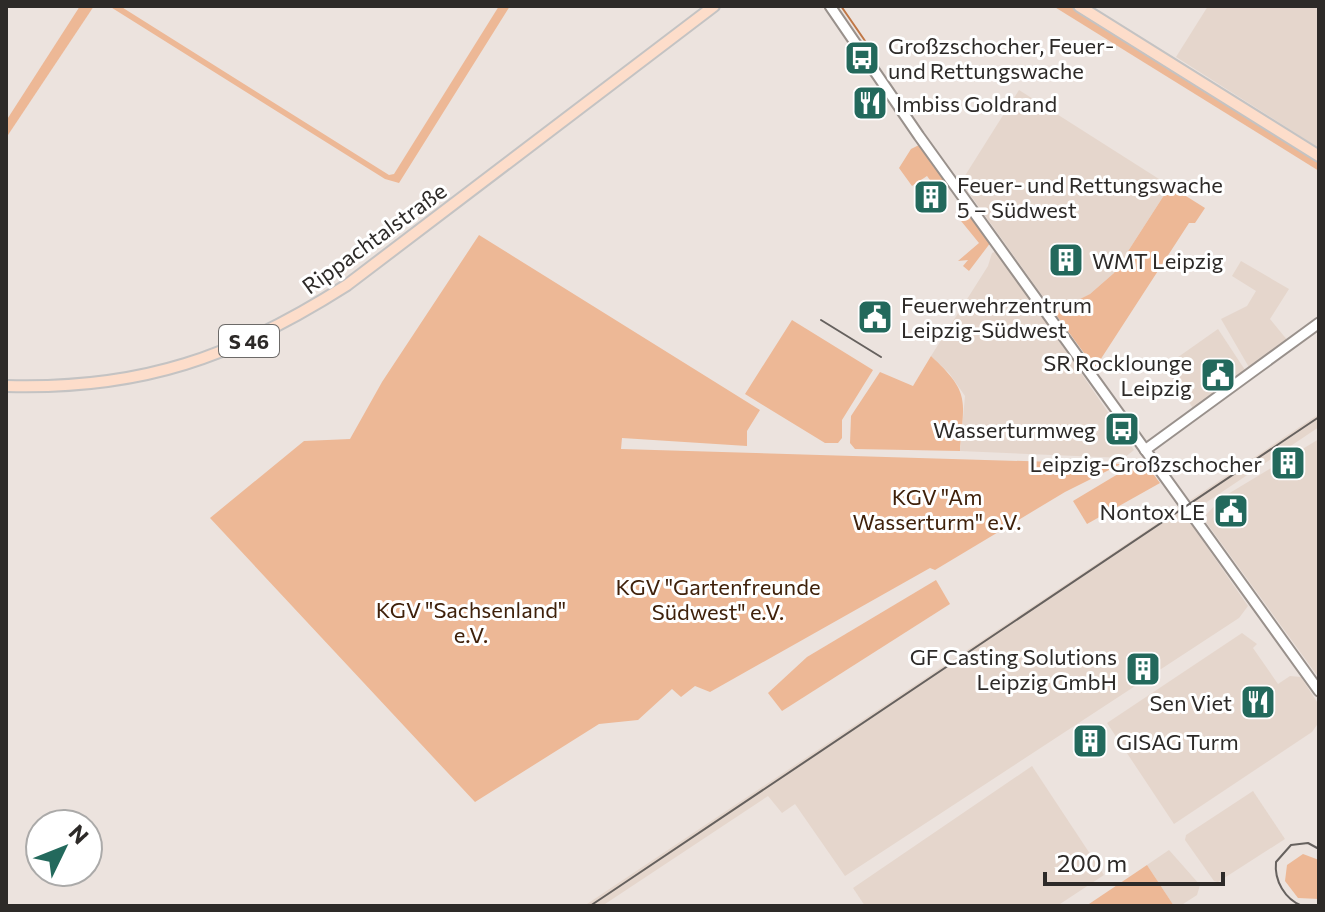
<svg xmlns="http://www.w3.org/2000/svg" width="1325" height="912" font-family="Commissioner,sans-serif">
<rect width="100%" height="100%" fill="#ece3de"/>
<g fill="#e5d6cc">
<path d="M1208 6H1319V148L1176 57Z"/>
<path d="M1019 90 1170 186 1114 273 1090 294 1054 312 961 182Z"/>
<path d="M997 251 1134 450 1124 458 960 451 965 396 949 373 931 356 988 266 992 253Z"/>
<path d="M1241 261 1289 289 1270 319 1288 341 1250 369 1221 319 1247 306 1256 291 1232 276Z"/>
<path d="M1218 329 1245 370 1193 408 1164 367Z"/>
<path d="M1319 414V427L1195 510 1189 501Z"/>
<path d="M1319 439V678L1203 518 1223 497Z"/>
<path d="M1180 508 1248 606 1239 618 845 876 795 804 782 813 768 796 602 906H584Z"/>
<path d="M1242 633 1257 644 1253 648 1278 684 1290 676 1301 677 1319 705V722L1312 732 1174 824 1107 723Z"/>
<path d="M1032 766 1104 875 1057 906H865L853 888Z"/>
<path d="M1253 791 1285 839 1218 882 1214 881 1185 840 1186 835Z"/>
<path d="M1169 850 1200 885 1197 895 1180 906H1174L1147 865Z"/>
</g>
<g fill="#edb896">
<path d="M80 6H94L6 138V121Z"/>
<path d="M109 6H120L389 175 394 174 499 6H510L399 183 385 179Z"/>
<path d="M1053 6H1073L1319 159V171Z"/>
<path d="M919 145 948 184 938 191 927 176 912 186 899 168 911 149Z"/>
<path d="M1170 186 1205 208 1195 223H1189L1095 368 1054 312 1090 294 1114 273Z"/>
<path d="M963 212H968L991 242 969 271 963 266 968 260 958 261 979 243 957 216Z"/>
<path d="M479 235 760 410 747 431V446L622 438 621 449 1121 464 1065 492 935 570 930 568 710 692 695 686 681 697 672 689 638 720 599 724 475 802 210 518 304 441 350 439 382 382Z"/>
<path d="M792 320 873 370 842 420V438L838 443H825L745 394Z"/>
<path d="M931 356C971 393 964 400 960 451L855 449 850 443 851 416 880 372 913 386Z"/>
<path d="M1138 462H1144L1160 483 1087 524 1073 501Z"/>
<path d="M936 580 950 604 782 711 768 693 807 657Z"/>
<path d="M1303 854 1319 860V899L1298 898 1285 881 1287 865Z"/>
<path d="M1147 865 1174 906H1090L1089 904Z"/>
</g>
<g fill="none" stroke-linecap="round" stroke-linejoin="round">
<path stroke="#c07746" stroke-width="2" d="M841 6 872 51"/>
<defs>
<g id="secondary">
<path d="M830 6 919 136 1319 691"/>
<path d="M1145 450 1319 323"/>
</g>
<g id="primary">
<path d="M1079 6 1319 156"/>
<path d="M6 386C142 390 234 357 347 285L714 6"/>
</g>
</defs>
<use href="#secondary" stroke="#99918c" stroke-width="13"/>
<use href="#primary" stroke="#c4c3c3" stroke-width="14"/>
<use href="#secondary" stroke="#fff" stroke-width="9"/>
<use href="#primary" stroke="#fdddca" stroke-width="10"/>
<g stroke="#66615e" stroke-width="2">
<path d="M1302 906C1285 899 1274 881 1276 862L1291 845 1308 843 1319 849"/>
<path d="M1316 906 1319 905"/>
</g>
<g stroke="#66615e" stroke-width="2">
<path d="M821 320 881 357"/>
<path d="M590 906 1319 417"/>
</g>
</g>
<defs>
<symbol id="bus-square" viewBox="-11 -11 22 22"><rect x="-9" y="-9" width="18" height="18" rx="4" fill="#23695c" stroke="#fff"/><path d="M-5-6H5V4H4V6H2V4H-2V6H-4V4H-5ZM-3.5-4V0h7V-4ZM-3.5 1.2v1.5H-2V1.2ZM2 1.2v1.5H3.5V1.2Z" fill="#fff"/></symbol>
<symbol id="restaurant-square" viewBox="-11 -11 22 22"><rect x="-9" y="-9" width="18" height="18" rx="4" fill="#23695c" stroke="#fff"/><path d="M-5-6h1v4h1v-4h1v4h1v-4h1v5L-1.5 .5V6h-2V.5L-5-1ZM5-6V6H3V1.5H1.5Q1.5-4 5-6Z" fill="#fff"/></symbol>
<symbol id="building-square" viewBox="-11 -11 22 22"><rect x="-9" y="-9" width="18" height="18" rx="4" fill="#23695c" stroke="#fff"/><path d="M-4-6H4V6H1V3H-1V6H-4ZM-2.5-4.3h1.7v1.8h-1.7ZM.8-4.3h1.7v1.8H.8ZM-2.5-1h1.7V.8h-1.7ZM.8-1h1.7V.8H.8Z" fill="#fff"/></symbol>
<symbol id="civic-square" viewBox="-11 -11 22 22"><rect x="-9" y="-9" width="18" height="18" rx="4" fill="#23695c" stroke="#fff"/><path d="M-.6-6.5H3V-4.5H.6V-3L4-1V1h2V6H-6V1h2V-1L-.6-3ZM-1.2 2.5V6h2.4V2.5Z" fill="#fff"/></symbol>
</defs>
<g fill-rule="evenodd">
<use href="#bus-square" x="842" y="38" width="40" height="40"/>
<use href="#restaurant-square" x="850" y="83" width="40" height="40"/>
<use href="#building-square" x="911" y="177" width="40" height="40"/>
<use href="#building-square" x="1046" y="240" width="40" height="40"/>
<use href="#civic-square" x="855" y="297" width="40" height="40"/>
<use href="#civic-square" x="1198" y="355" width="40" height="40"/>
<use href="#bus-square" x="1102" y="409" width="40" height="40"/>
<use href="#building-square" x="1268" y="443" width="40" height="40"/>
<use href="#civic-square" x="1211" y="491" width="40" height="40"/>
<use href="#building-square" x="1123" y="649" width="40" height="40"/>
<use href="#restaurant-square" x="1238" y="682" width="40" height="40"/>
<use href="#building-square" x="1070" y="721" width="40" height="40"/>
</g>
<g text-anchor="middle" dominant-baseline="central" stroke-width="6" stroke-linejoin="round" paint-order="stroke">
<rect fill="#fff" stroke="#6c6a68" stroke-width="2" x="219" y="325" width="60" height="32" rx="6"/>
<g font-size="20" font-weight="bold" fill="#2d2a28">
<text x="249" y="341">S 46</text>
</g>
<g font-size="22" fill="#2d2a28" stroke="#fff" text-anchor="start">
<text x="888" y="45">Großzschocher, Feuer-<tspan x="888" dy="25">und Rettungswache</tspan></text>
<text x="896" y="103">Imbiss Goldrand</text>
<text x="957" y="184">Feuer- und Rettungswache<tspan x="957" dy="25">5 – Südwest</tspan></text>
<text x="1092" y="260">WMT Leipzig</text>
<text x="901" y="304">Feuerwehrzentrum<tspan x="901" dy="25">Leipzig-Südwest</tspan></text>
<text x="1192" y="362" text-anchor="end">SR Rocklounge<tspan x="1192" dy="25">Leipzig</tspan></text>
<text x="1096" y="429" text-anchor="end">Wasserturmweg</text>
<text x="1262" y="463" text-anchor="end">Leipzig-Großzschocher</text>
<text x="1205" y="511" text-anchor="end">Nontox LE</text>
<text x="1117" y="656" text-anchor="end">GF Casting Solutions<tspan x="1117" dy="25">Leipzig GmbH</tspan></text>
<text x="1232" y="702" text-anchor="end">Sen Viet</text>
<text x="1116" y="741">GISAG Turm</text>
</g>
<g font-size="22" fill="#2d2a28" stroke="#fff">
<text transform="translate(374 238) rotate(-36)">Rippachtalstraße</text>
</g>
<g font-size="22" fill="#3f210b" stroke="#fff">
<text x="937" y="496">KGV "Am<tspan x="937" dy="25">Wasserturm" e.V.</tspan></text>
<text x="718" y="586">KGV "Gartenfreunde<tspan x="718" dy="25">Südwest" e.V.</tspan></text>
<text x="471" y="609">KGV "Sachsenland"<tspan x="471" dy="25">e.V.</tspan></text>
</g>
</g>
<rect width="1325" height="912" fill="none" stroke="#2d2a28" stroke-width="16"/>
<g transform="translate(64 848) rotate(47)"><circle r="38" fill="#ffffff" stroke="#abaaa9" stroke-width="2"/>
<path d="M0-6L14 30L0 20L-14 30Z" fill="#23695c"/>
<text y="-12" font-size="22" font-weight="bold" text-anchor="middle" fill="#2d2a28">N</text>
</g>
<path d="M1045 872v12h178v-12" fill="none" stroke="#2d2a28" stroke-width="4"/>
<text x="1057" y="872" font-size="24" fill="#2d2a28" stroke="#ffffff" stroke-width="6" paint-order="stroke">200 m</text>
</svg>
